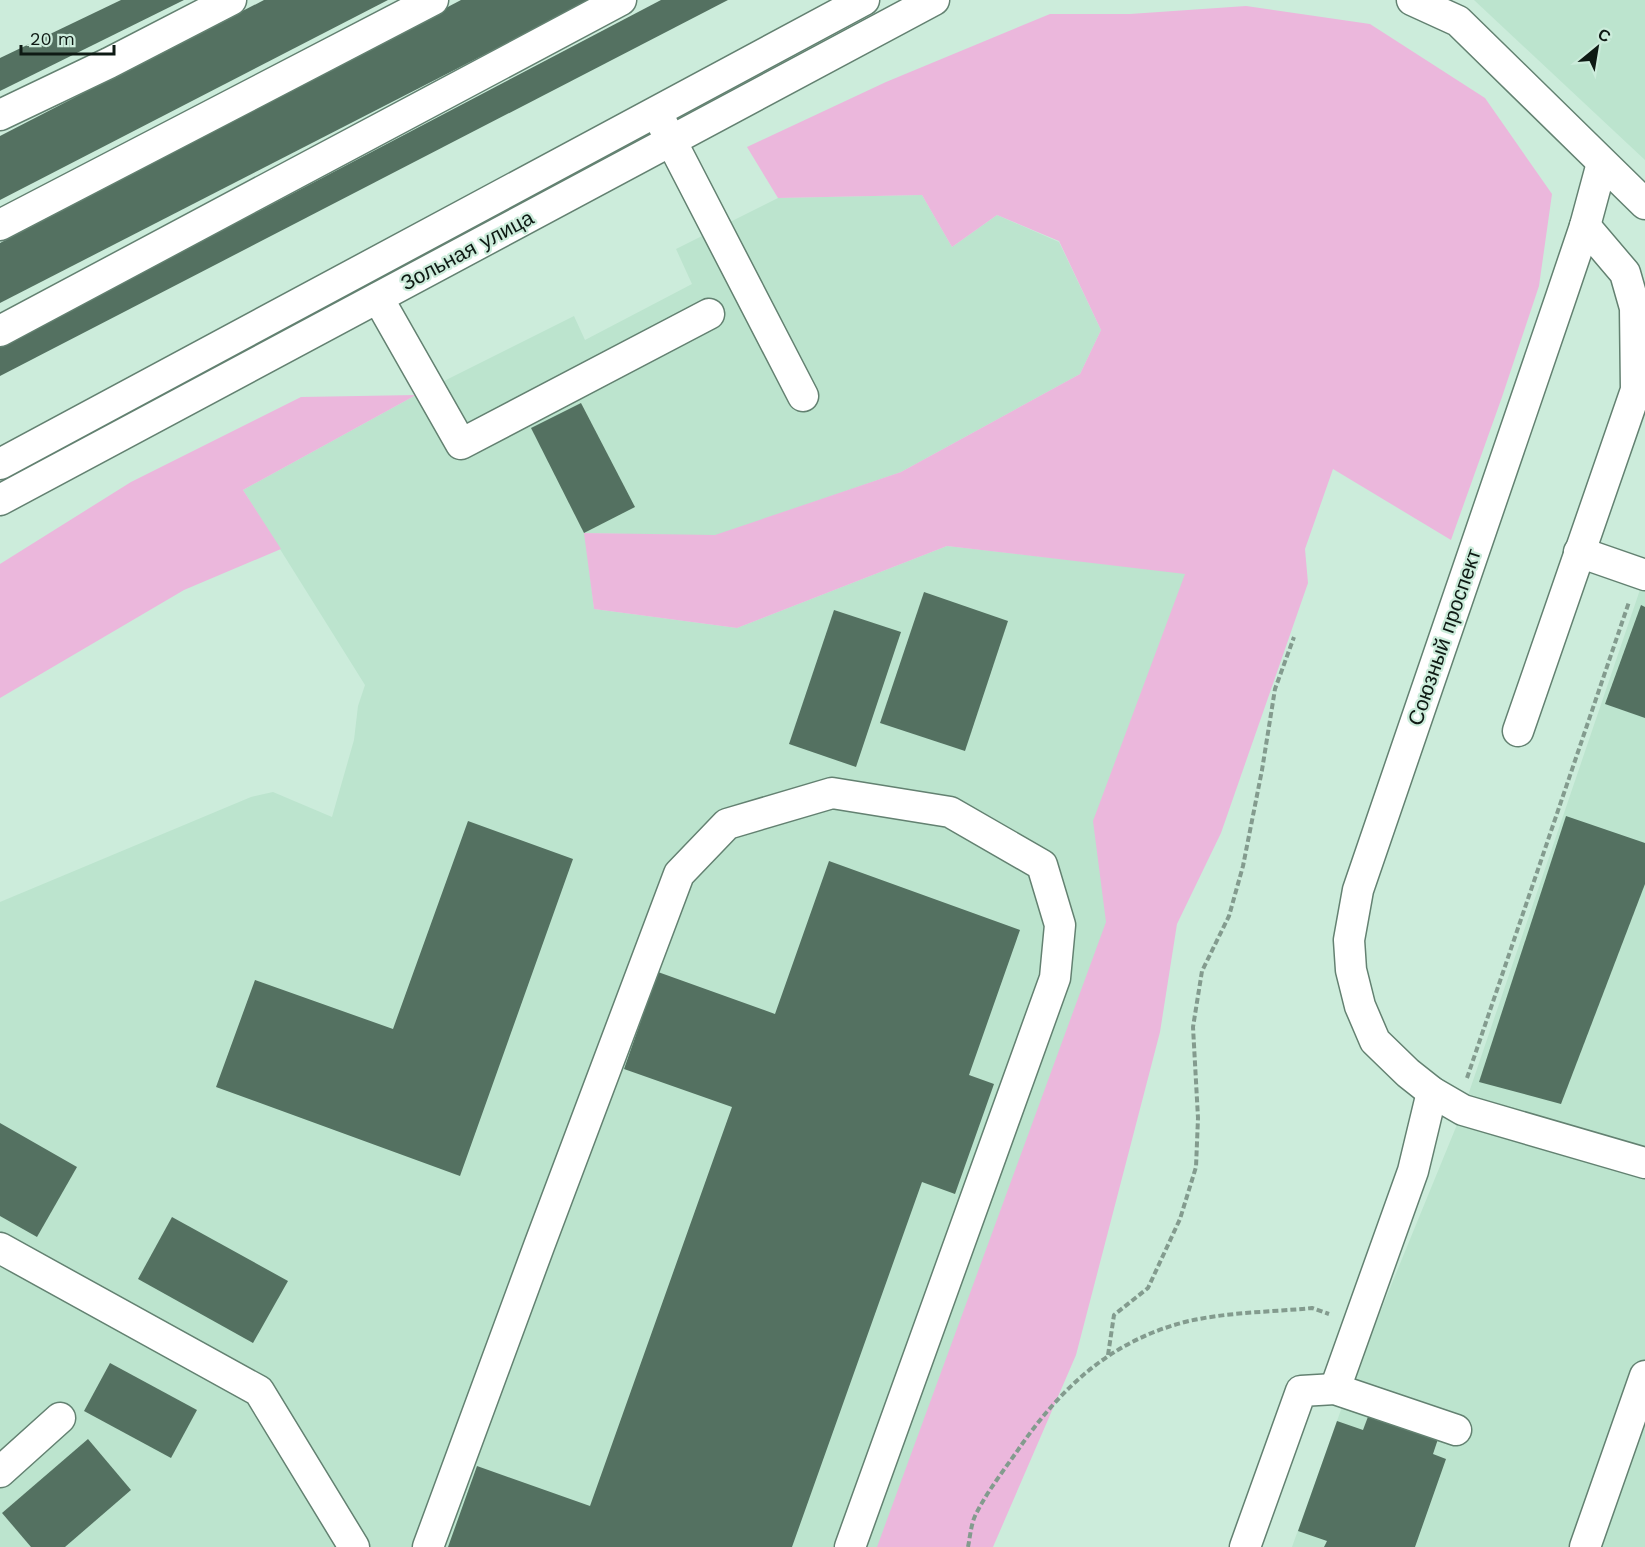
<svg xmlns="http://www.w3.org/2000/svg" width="1645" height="1547" font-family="'Work Sans',sans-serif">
<rect width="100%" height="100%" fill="#ccecdb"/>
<g fill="#bce4ce">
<path d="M1474 0H1645V160Z"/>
<path d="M922 195 952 247 997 215 1059 242 1101 330 1080 374 901 472 715 536 585 533 594 609 737 628 947 546 1186 573 1247 603 884 1547H0V902L251 797 273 792 332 817 354 740 358 706 365 685 243 490 416 395 574 316 585 340 692 284 676 249 778 198Z"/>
<path d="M1645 575V1547H1292L1347 1393 1463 1110Z"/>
</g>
<g fill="#ebb7dc">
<path d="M1246 6 1370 24 1485 98 1552 194 1539 286 1502 397 1451 540 1333 469 1305 549 1308 583 1221 833 1177 924 1160 1032 1076 1355 993 1547H877L1106 922 1093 821 1185 574 947 546 737 628 594 609 584 533 715 535 901 472 1080 374 1101 330 1059 241 997 215 952 247 922 195 778 198 747 147 886 82 1050 14H1130Z"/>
<path d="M416 395 243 490 281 549 184 590 0 698V564L131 482 301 397Z"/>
</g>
<g fill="#547161">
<path d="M121 0H184L0 91V58Z"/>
<path d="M264 0H388L0 200V136Z"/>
<path d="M461 0H591L0 303V243Z"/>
<path d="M661 0H728L0 376V347Z"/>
<path d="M581 403 635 507 584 533 531 428Z"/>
<path d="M924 592 1008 621 965 751 880 723Z"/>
<path d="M1641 605 1645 607V718L1605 704Z"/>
<path d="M834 610 901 632 856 767 789 744Z"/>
<path d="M1566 816 1645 843V884L1561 1104 1479 1082Z"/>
<path d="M468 821 573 859 460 1176 216 1087 255 980 393 1029Z"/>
<path d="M829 861 1020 930 969 1075 994 1084 955 1194 922 1182 792 1547H448L477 1466 590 1506 732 1107 624 1069 658 972 775 1014Z"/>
<path d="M0 1123 77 1167 37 1237 0 1216Z"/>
<path d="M172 1217 288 1281 253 1343 138 1279Z"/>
<path d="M110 1363 197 1410 171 1458 84 1411Z"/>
<path d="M1369 1414 1438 1439 1433 1454 1446 1459 1415 1547H1324L1327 1541 1298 1531 1337 1421 1363 1430Z"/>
<path d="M88 1439 131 1490 65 1547H31L2 1513Z"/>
</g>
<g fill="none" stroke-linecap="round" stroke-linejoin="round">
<defs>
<g id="minor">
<path d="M1412 0 1458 21 1645 204"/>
<path d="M0 115 109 63 231 0"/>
<path d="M663 125 803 396"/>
<path d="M1602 163 1585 226 1561 297 1358 890 1349 940 1351 970 1360 1006 1375 1041 1408 1073 1432 1092 1463 1110 1645 1163"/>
<path d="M0 225 433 0"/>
<path d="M378 298 461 444 709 314"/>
<path d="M0 331 621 0"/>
<path d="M0 464 864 0"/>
<path d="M0 500 934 0"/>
<path d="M1579 552 1645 575"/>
<path d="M1518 731 1636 390 1635 308 1625 273 1585 226"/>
<path d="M0 1248 259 1391 354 1547"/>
<path d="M1335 1389 1413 1171 1432 1092"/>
<path d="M0 1472 60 1418"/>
<path d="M428 1547 539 1246 679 874 727 824 832 793 950 812 1042 865 1060 925 1055 978 850 1547"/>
<path d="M1245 1547 1301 1391 1335 1389 1456 1430"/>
<path d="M1585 1547 1645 1376"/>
</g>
</defs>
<use href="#minor" stroke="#638171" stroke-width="33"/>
<g stroke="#839b8e" stroke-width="4" stroke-dasharray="6 3" stroke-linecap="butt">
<path d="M1467 1078 1629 602"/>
<path d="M1108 1355 1114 1315 1148 1288 1180 1219 1196 1167 1198 1118 1193 1027 1202 971 1229 916 1243 866 1262 770 1275 689 1294 637"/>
<path d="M968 1547C970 1537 971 1525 975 1516 987 1491 1005 1469 1020 1447 1063 1385 1114 1339 1189 1321 1229 1312 1272 1312 1312 1308L1329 1314"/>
</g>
<use href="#minor" stroke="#fff" stroke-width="30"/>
</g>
<g text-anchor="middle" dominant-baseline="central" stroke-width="4.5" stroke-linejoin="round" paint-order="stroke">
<g font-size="21" fill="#0e1a14" stroke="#ccecdb">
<text transform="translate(467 250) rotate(-28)">Зольная улица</text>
<text transform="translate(1444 637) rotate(-71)">Союзный проспект</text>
</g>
</g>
<g transform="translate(1597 48) rotate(30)" stroke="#ccecdb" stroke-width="4.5" paint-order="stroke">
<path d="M0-4.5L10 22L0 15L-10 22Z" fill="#0e1a14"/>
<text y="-9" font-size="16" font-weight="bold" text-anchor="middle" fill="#0e1a14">С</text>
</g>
<path d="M21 45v9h93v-9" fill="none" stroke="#0e1a14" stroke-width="3"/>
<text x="30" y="45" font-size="18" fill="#0e1a14" stroke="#ccecdb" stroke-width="4.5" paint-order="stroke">20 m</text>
</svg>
